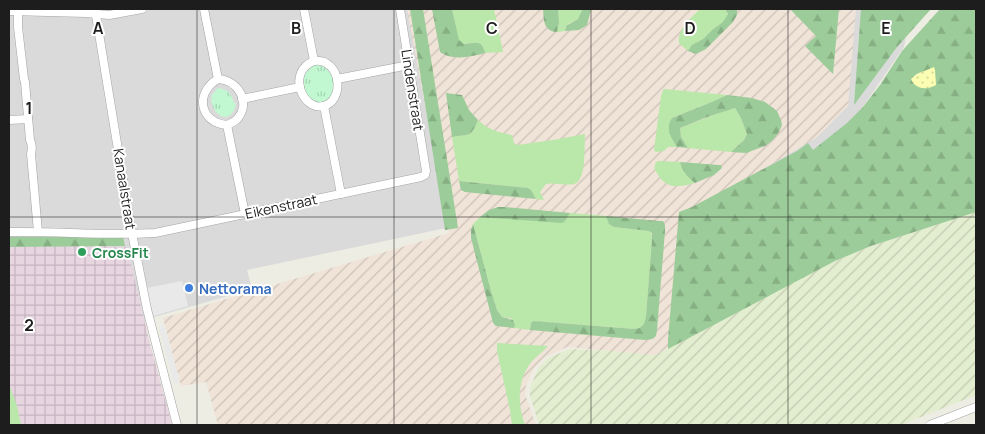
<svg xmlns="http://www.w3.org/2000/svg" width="985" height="434" font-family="Manrope,sans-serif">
<defs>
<pattern id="industrial-grid" width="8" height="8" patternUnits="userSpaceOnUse" patternTransform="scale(1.25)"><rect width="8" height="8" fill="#e7d5e0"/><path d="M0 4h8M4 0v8" fill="none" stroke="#c6b6c0"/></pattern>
<pattern id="military-furrows" width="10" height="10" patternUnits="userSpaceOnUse" patternTransform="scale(1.25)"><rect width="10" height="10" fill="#f0e3d7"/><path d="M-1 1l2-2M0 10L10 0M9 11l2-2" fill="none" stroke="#cdc2b8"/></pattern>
<pattern id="farmland-furrows" width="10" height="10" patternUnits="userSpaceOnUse" patternTransform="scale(1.25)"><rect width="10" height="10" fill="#e3edcf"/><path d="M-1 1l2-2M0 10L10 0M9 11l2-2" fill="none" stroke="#c2cbb1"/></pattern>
<pattern id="forest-firs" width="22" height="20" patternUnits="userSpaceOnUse" patternTransform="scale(1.25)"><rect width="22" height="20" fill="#9ccc99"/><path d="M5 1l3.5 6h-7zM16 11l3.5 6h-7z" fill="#86af83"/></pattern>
<pattern id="sand-dots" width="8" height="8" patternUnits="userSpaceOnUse" patternTransform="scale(1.25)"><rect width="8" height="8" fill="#fbfdb3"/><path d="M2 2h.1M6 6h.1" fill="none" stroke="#d7d89a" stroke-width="1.8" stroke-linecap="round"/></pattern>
<pattern id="park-tufts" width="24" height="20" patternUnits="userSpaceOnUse" patternTransform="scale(1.25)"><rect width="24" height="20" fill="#c1f8d2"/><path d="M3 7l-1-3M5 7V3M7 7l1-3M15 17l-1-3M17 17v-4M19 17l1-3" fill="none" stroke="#a5d4b4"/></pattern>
</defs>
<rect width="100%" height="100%" fill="#eeede3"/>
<path fill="#dbdada" d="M9 9H911L904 47 823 165 451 227 247 270 252 289 144 320 127 247 9 246Z"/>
<path fill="url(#industrial-grid)" d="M37 244 127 247 149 340 172 425H9V246Z"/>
<path fill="url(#military-furrows)" d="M407 9H856L848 106 816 138 704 204 696 333 655 355 567 347 545 357 535 367 526 386 525 394 536 425H218L206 382 181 386 163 318 449 233Z"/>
<path fill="url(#farmland-furrows)" d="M976 212V395L901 425H539L530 396V388L538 368 548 358 570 349 612 351 655 355 835 261 871 246Z"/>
<g fill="#bae7aa">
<path d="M452 9H494L503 52 485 53C480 33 467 50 459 41 455 36 454 16 452 9Z"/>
<path d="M558 9H583L582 10 578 19 570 23 565 27V31L557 32 559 23Z"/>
<path d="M700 9H725L728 15 725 21 712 30 703 39 692 45 688 51 679 43C677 29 691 18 700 9Z"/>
<path d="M663 90 664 89 727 95 712 102 672 118C666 129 671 137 677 147H668L664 151 656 152 654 150 661 96Z"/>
<path d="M735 108 741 118 747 134 744 140 731 152 688 148 681 137 680 128 721 112Z"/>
<path d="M478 120C489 130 497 132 512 135L514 143 517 145 553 140 585 134C584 145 587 181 574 184 565 186 555 182 546 184L540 192 544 200 536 199 531 190 527 188 459 181 452 137C469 134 471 138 478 120Z"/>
<path d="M659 161 680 162C683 172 687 177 695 183 679 187 666 190 657 173 654 169 654 167 656 162Z"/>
<path d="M570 213 606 216 608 221 614 227 649 231 651 232 652 239 646 316C645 323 644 326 637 329L533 321 531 323 530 330 514 328 515 325 511 318 502 317 497 310 491 291 473 224 480 217 565 221Z"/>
<path d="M497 343 548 346C544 351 538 355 533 360 517 378 517 404 525 425H512L510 410 497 351Z"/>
<path d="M9 384 17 406 21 425H9Z"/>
</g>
<g fill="url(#forest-firs)" fill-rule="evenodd">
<path d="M410 9H423L458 228 445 230Z"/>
<path d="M432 9H452L459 40 464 44C475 43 482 39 485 53 470 57 453 61 440 52Z"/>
<path d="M543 9H558L559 23 557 32C543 31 544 20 543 9Z"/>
<path d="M583 9 591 10 587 25 579 30 565 31 566 26 578 19 582 10Z"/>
<path d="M725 9H737V15L733 22 706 49 696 54 688 51 692 45 703 39 712 30 723 22 728 14Z"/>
<path d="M790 9H839L833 74 805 46 816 36Z"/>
<path d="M861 9H931L897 47 854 105Z"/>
<path d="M940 9H976V212L871 246 835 261 668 349V339L679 212 692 207 797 151 808 143 813 150 847 123 863 107 880 85 902 51ZM935 70V74L929 88H922L914 76 919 73Z"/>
<path d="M446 93 462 95 469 110 478 120C471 138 469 134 452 137Z"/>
<path d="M727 95 752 98 765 102 777 111 781 120 782 125 779 132 776 136 772 141 765 146 746 153 731 152 744 140 747 134 741 118 735 108 707 117 680 128 681 137 688 148 677 147C671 138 665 128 672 118L712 102Z"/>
<path d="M680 162 719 165H721L722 168 714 175 695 183C687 177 683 172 680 162Z"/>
<path d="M459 181 528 188 531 190 536 199 465 192 461 190Z"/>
<path d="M498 207H504L570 213 565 221 562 223 480 217 489 210Z"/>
<path d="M606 216 659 221H663L665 225V231L657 330C656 339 654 339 645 340L530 330 531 323 533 321 635 329C643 328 645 323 646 316L652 239V233L649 231 614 227 609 224Z"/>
<path d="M473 224 491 291 497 310 502 317 513 320 515 325 514 328 496 326 493 323 471 238V230Z"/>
<path d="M9 237H123L125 246 9 247Z"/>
</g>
<path fill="url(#sand-dots)" d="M934 67 935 70 936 85C928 90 915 90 911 79L917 74Z"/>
<g fill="url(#park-tufts)">
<path d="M315 64C316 64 321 64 322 65 337 70 340 98 322 102 305 106 296 79 308 68 310 66 312 66 315 64Z"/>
<path d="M218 88H220L221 89C229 90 232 95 234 103H236C233 123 216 120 212 103H211L212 95Z"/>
</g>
<g fill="#e9e9e9">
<path d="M182 281 188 306 153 316 147 288Z"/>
<path d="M164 325 180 382 174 384 159 327Z"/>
</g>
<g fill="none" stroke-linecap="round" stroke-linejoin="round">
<defs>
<g id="minor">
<path d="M95 9 130 223 147 309 177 425"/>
<path d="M204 9 218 79"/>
<path d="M304 9 314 61"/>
<path d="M9 11 86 13 109 15 142 9"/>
<path d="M18 12V27L24 79 25 82 30 140C32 144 32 150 31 154L38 232"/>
<path d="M314 61C342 58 345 102 323 106 303 111 286 72 314 61Z"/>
<path d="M218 79C238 80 251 102 238 118 235 122 231 123 227 125 200 123 194 93 218 79Z"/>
<path d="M337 79 409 65"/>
<path d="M242 99 300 87"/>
<path d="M324 106 341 194"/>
<path d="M9 120 28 119"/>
<path d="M227 125 245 214"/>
<path d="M9 232C58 231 106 236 155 233L421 177 425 175 426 171 400 9"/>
<path d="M930 425 976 407"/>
</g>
</defs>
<use href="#minor" stroke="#a4a4a4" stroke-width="9"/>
<use href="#minor" stroke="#fff" stroke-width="8"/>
</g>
<path fill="none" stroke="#1d1d1d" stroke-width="1" stroke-opacity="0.55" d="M197 9V425M394 9V425M591 9V425M788 9V425M9 217H976"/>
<circle fill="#2e9e5b" stroke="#fff" stroke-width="2" cx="82" cy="252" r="5"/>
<circle fill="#3f7fe0" stroke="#fff" stroke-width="2" cx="189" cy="288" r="5"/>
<g text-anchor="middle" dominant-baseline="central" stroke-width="4" stroke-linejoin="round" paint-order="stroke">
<g font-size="14" fill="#1d1d1d" stroke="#fff">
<text transform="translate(413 90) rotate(81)">Lindenstraat</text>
<text transform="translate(125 189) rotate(81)">Kanaalstraat</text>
<text transform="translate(281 206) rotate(-12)">Eikenstraat</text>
</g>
<g font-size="14" font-weight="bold" fill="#27864d" stroke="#fff" text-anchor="start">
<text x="92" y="252">CrossFit</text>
</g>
<g font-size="14" font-weight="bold" fill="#366cbe" stroke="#fff" text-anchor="start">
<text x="199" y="288">Nettorama</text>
</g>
</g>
<g font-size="16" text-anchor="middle" font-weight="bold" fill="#1d1d1d" stroke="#fff" stroke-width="4" stroke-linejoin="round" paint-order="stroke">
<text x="98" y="34">A</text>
<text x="296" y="34">B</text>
<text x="492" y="34">C</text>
<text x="690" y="34">D</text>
<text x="886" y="34">E</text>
<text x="29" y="114">1</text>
<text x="29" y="331">2</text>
</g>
<rect width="985" height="434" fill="none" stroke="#1d1d1d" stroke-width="20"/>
</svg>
